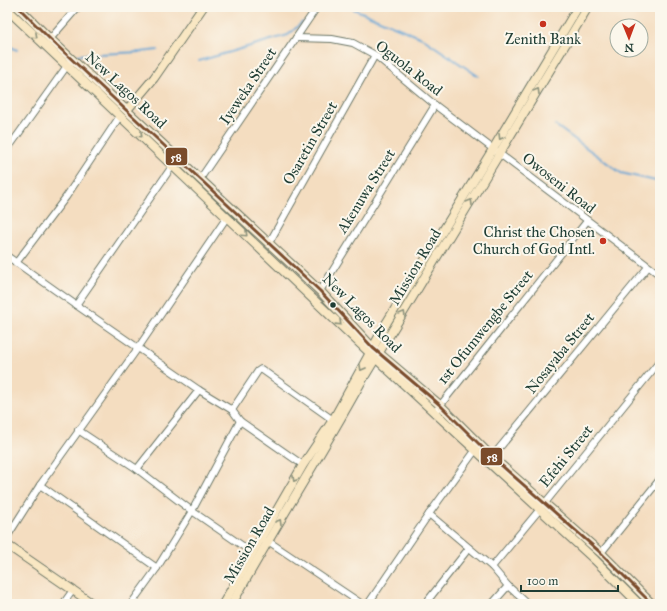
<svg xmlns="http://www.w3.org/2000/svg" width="667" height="611" font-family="'IM FELL Great Primer',serif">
<rect width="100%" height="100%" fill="#fbf7ec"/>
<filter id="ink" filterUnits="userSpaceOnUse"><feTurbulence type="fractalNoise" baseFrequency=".025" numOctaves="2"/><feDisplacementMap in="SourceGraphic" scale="8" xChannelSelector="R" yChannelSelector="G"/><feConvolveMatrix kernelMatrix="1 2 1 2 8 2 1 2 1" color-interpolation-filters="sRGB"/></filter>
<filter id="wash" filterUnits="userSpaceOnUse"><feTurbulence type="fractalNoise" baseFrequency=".012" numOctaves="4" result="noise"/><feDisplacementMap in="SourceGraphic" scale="16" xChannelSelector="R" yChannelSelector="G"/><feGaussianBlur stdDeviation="0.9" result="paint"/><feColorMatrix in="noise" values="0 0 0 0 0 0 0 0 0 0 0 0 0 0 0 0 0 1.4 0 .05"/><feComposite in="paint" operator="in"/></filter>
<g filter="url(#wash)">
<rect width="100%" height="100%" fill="#f4ddc0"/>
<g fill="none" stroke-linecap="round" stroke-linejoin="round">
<g stroke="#5fa2d3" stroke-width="2">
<path d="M349 7 422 38 478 76"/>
<path d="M7 45 17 50"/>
<path d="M77 55 140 52 158 50"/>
<path d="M199 61 288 35 303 22"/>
<path d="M555 125 621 173 660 182"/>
</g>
</g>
</g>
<g filter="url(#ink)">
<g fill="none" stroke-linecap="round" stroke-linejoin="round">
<defs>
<g id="street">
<path d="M296 38 332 39 353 43 375 55 435 105 660 275"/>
<path d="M50 39 78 7"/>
<path d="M7 150 69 63"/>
<path d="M200 179 317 7"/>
<path d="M269 243 375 55"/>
<path d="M7 256 76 305 199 390 232 410 240 421 303 465"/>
<path d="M16 263 66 197 120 116"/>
<path d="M320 291 435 105"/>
<path d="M76 305 173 165"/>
<path d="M232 410 258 371 261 369 333 420"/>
<path d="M435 412 587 221"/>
<path d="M78 430 137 469 192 511 253 553"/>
<path d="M492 457 648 267"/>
<path d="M137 469 199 390"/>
<path d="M40 485 157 568"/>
<path d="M429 514 492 567 508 586 528 604"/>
<path d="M7 537 40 485 138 348 227 217"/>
<path d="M268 541 362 604"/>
<path d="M601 553 660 479"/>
<path d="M492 567 545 503 660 361"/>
<path d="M63 604 73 590"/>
<path d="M131 604 157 568 192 511 240 421"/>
<path d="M368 604 429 514 477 448"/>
<path d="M425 604 469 548"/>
<path d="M492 604 508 586"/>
<path d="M657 604 660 600"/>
</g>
<g id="secondary">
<path d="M18 7 50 39 320 291 373 348 440 405 492 457 601 553 652 604"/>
<path d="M7 9 370 353 595 560 639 604"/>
<path d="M127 110 154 78 203 7"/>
<path d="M7 545 93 604"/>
<path d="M223 604 303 465 333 420 387 322 493 149 578 7"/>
<path d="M232 604C273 530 319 458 360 384L588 7"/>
</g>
</defs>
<use href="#street" stroke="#6a7565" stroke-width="8"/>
<use href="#secondary" stroke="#6a7565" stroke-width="10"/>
<use href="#street" stroke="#fff" stroke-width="6"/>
<use href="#secondary" stroke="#f9e7c3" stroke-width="8"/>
<defs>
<path id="bus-1" d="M18 7 50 39 320 291 373 348 440 405 492 457 601 553 652 604"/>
</defs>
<use href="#bus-1" stroke="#fbf7ec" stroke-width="6"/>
<use href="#bus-1" stroke="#7a4b2a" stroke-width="3"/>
</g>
<defs><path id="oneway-chevron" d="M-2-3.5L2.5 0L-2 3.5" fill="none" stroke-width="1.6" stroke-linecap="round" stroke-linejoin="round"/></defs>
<g stroke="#8c927c">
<use href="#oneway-chevron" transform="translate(35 36) rotate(43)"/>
<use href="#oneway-chevron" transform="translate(537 91) rotate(-59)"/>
<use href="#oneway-chevron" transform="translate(140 135) rotate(43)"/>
<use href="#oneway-chevron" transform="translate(501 137) rotate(121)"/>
<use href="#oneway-chevron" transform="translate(470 202) rotate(-59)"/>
<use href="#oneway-chevron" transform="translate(245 234) rotate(43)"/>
<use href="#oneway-chevron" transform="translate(403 314) rotate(-59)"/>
<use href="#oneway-chevron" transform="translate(339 323) rotate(44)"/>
<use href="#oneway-chevron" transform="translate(362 368) rotate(119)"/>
<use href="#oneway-chevron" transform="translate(295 479) rotate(120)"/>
<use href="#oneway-chevron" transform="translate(279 522) rotate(-59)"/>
</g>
</g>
<g fill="#c8321e" stroke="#fbf7ec" stroke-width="1.5">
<circle cx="543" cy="24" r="4"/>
<circle cx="603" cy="241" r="4"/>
</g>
<circle fill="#1f3d34" stroke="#fbf7ec" stroke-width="1.5" cx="333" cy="305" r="3.5"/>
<g text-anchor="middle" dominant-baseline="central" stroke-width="4" stroke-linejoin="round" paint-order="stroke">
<g font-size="15" fill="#1f3d34" stroke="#fbf7ec">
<text x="543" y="39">Zenith Bank</text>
<text x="595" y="232" text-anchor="end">Christ the Chosen<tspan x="595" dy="17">Church of God Intl.</tspan></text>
</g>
<g font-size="15" fill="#1f3d34" stroke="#fbf7ec">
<text transform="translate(409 68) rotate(38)">Oguola Road</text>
<text transform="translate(248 86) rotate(-56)">Iyeweka Street</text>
<text transform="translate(126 90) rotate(43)">New Lagos Road</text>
<text transform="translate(310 143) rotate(-60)">Osaretin Street</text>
<text transform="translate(559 183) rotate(38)">Owoseni Road</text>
<text transform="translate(366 191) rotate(-58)">Akenuwa Street</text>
<text transform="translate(415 267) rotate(-59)">Mission Road</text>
<text transform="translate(362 313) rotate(45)">New Lagos Road</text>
<text transform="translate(485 327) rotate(-51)">1st Ofumwengbe Street</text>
<text transform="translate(560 353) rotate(-51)">Nosayaba Street</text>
<text transform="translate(566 456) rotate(-51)">Efehi Street</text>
<text transform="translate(249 545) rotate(-60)">Mission Road</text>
</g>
</g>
<g stroke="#fbf7ec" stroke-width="1.5">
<rect x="165" y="147" width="23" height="19" rx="4" fill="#7a4b2a"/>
<rect x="480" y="447" width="23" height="19" rx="4" fill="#7a4b2a"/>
</g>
<g font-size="11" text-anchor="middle" font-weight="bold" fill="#fff">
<text x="176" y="161">58</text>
<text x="492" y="461">58</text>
</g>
<rect width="667" height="611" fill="none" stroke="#fbf7ec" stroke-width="24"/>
<g transform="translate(629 38) rotate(179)"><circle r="19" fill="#fbf7ec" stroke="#a3ada2"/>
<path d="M0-3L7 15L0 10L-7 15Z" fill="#c8321e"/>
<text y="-6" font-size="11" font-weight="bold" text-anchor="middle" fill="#1f3d34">N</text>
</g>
<path d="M521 585v6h97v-6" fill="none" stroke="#1f3d34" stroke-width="2"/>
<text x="527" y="585" font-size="12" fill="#1f3d34" stroke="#fbf7ec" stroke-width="3" paint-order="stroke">100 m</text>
</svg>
